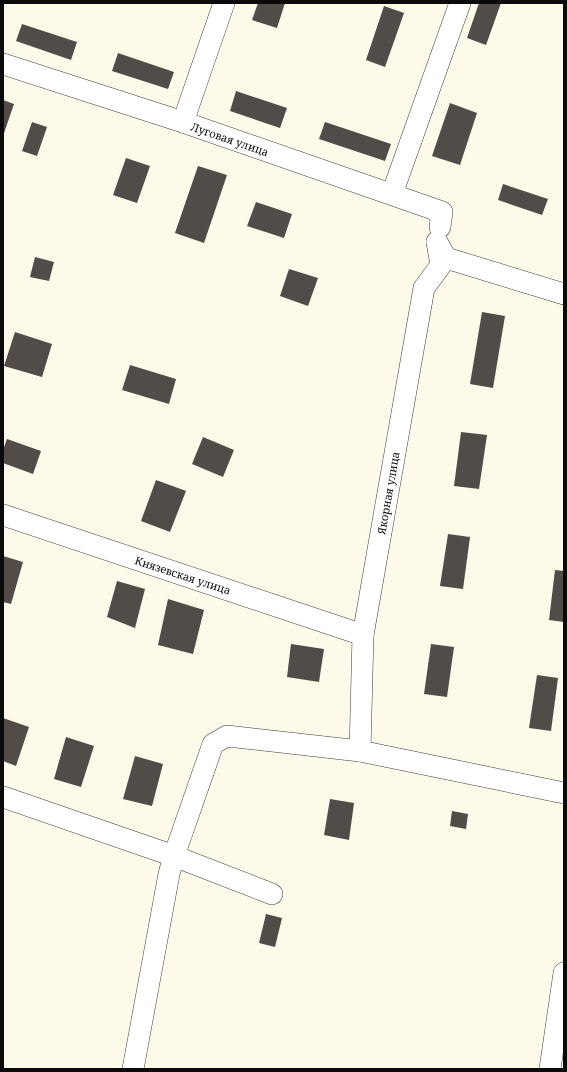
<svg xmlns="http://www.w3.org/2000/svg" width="567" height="1072" font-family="'Noto Serif',serif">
<rect width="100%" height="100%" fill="#fdfae9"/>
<g fill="#514c48">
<path d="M258 3H285L277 28 252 20Z"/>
<path d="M479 3H501L486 45 467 38Z"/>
<path d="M384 6 404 13 385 67 366 60Z"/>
<path d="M22 24 77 42 71 60 16 41Z"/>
<path d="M118 53 174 72 168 89 112 71Z"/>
<path d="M236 91 287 108 280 128 230 111Z"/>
<path d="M3 100 14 104 3 136Z"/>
<path d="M450 103 477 113 460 165 432 156Z"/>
<path d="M32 122 47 127 37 156 22 151Z"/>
<path d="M325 122 391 144 385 161 319 139Z"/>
<path d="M126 158 150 166 137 203 113 195Z"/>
<path d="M198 166 227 175 204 243 175 233Z"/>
<path d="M503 184 548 199 542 215 498 200Z"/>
<path d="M256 202 292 214 284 238 247 226Z"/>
<path d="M35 257 54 262 49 281 30 277Z"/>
<path d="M289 269 318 278 308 306 280 296Z"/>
<path d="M482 312 505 316 493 388 470 384Z"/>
<path d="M15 332 52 344 42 377 4 366Z"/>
<path d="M130 365 176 379 169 404 122 390Z"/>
<path d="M461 432 487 435 479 489 454 486Z"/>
<path d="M203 437 234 450 223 477 192 464Z"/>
<path d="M7 439 41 451 33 474 3 463V450Z"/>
<path d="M156 480 186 491 170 532 141 521Z"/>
<path d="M448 534 470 537 463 589 440 586Z"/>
<path d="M3 556 23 562 11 604 3 602Z"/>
<path d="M555 570 564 571V622L549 620Z"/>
<path d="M117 581 145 589 135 628 107 617Z"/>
<path d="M168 599 204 610 193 654 158 645Z"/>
<path d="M291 644 324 649 319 682 287 677Z"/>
<path d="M431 644 454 647 447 697 424 694Z"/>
<path d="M537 675 558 678 551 731 529 728Z"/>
<path d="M3 718 29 727 16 766 3 761Z"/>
<path d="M66 737 94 746 81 787 54 779Z"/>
<path d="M135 756 163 764 152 806 123 799Z"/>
<path d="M330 799 354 803 349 840 324 835Z"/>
<path d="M452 811 468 814 466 829 450 826Z"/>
<path d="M266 914 282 918 275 947 259 943Z"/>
</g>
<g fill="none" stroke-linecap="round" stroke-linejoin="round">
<defs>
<g id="minor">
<path d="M3 64 183 122 442 212 440 227"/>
<path d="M183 122 224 3"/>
<path d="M392 194 460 3"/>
<path d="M437 242 446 258 564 294"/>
<path d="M3 515 363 635"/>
<path d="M360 751 363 635 424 288 441 265 437 242"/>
<path d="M3 797 174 856 213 744 227 736 360 751 564 793"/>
<path d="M133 1069 169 874 174 856 272 894"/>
<path d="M550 1069 564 973"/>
</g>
</defs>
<use href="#minor" stroke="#3d3d3d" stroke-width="22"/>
<use href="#minor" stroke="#fff" stroke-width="21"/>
</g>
<g text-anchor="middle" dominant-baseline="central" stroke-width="4" stroke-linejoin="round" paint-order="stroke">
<g font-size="11" fill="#0a0a0a" stroke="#fff">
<text transform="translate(230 139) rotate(19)">Луговая улица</text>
<text transform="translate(388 493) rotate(-80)">Якорная улица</text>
<text transform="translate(183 575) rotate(18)">Князевская улица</text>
</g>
</g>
<rect width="567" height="1072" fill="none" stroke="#0a0a0a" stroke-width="8"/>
</svg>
